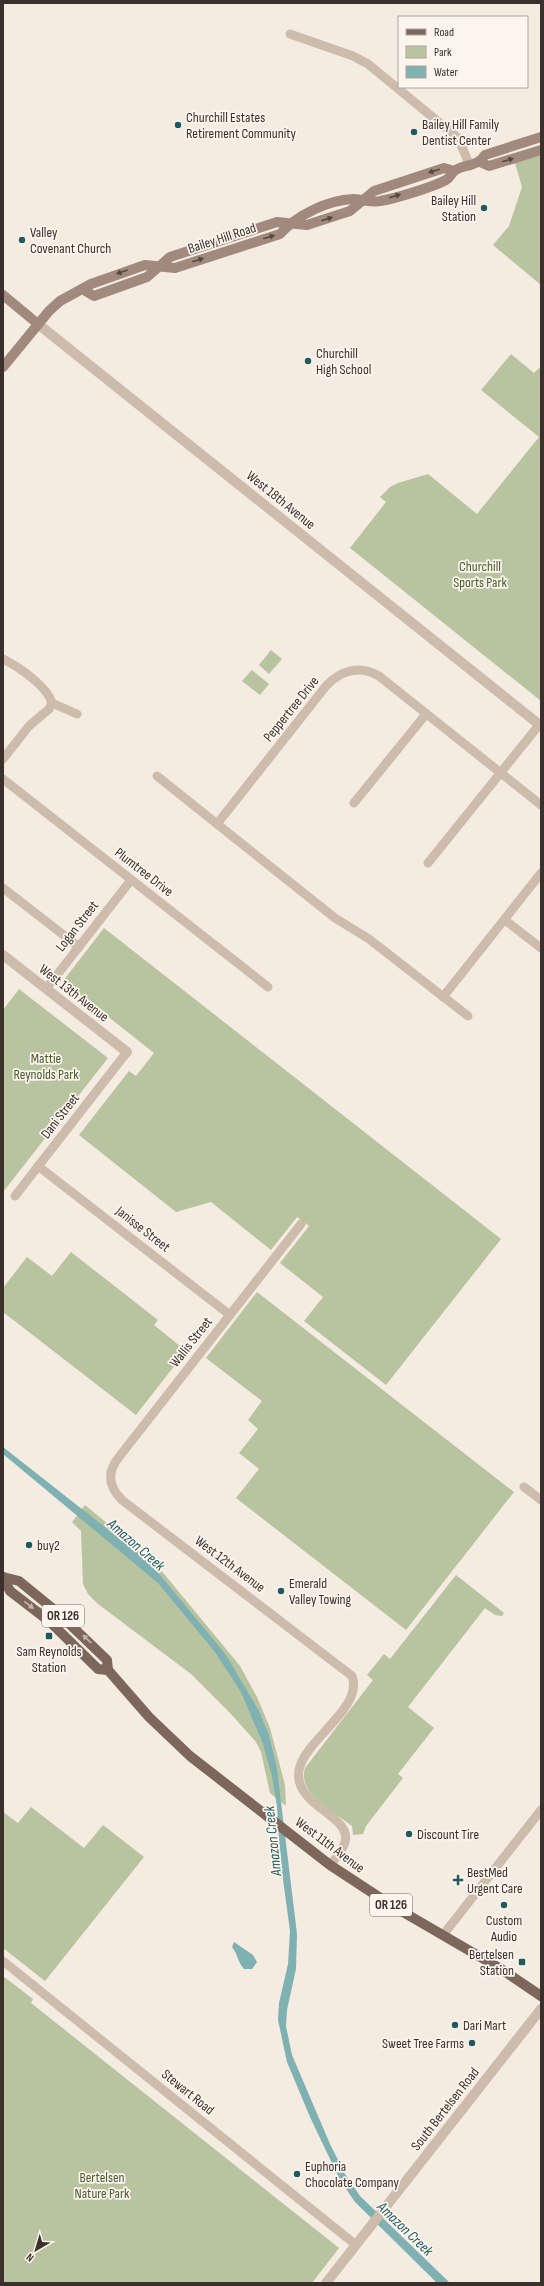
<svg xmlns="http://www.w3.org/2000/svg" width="544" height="2286" font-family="'Sofia Sans Condensed',sans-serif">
<rect width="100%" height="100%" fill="#f4ebe1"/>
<g fill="#b8c4a0">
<path d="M541 155V285L493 245 509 226 522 187 515 163Z"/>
<path d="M511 354 534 373 539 368 541 370V701L350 548 386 502 380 497 390 487 398 483 428 474 477 514 539 437 481 390Z"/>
<path d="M271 650 282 659 269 674 259 665Z"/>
<path d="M252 670 269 684 260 695 242 681Z"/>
<path d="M104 928 501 1239 386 1385 304 1321 323 1297 280 1263 309 1226 297 1217 271 1250 211 1202 176 1212 79 1135 129 1071 136 1076 154 1053 63 981Z"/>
<path d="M19 989 108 1058 3 1192V1010Z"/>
<path d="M71 1252 158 1320 154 1325 186 1351 136 1415 3 1312V1288L27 1257 52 1276Z"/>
<path d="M257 1292 514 1492 406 1630 236 1498 259 1469 239 1453 258 1429 248 1420 262 1401 206 1358Z"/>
<path d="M85 1505 144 1554 165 1575 240 1666 257 1697 270 1728 285 1785 286 1806 270 1793 261 1752 256 1742 231 1714 191 1674 98 1604 88 1594 83 1584 81 1531 72 1522Z"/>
<path d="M456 1575 504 1613 502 1616 495 1615 485 1608 408 1707 434 1728 398 1774 403 1778 366 1826 363 1834 353 1835 352 1826C334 1812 297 1794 305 1768L373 1680 367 1675 384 1654 390 1659Z"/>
<path d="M31 1807 84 1848 103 1825 144 1857 45 1981 3 1948V1812L18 1823Z"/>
<path d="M3 1976 33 1999 31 2003 339 2248 312 2283H3Z"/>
</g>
<g fill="#7fb0b2">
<path d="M3 1447 134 1550 161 1576 226 1655 259 1711 269 1735 277 1769 297 1934 296 1969 287 2010 286 2026 292 2055 330 2144 345 2174 360 2196 450 2283H437L355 2202 340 2180 310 2117 287 2062 278 2020 279 2003 288 1964 290 1931 280 1857 277 1806 272 1776 263 1744 241 1692 215 1652 158 1583 3 1454Z"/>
<path d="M234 1942 253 1955 257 1962 252 1969H244C237 1961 238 1954 232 1947Z"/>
</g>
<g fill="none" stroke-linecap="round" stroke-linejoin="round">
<g stroke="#cdbbac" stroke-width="9">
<path d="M290 34 353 56 368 64 458 138 470 166"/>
<path d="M3 659C19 667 47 686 52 703L77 714"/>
<path d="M3 759 29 726 49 709 52 703"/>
<path d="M157 776 335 918 369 939 468 1016"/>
<path d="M3 779 268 987"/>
<path d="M354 803 426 714"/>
<path d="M217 824 326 686C341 670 359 665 379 676L541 805"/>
<path d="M428 863 539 725"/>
<path d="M3 888 79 947"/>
<path d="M505 920 541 948"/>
<path d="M46 989 131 880"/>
<path d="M443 997 541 873"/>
<path d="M38 1166 230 1315"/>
<path d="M15 1196 127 1052"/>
<path d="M301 1224 119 1457C107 1472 108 1486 122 1500L352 1676C364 1708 305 1739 299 1770 293 1806 353 1816 345 1842 343 1850 336 1858 330 1865"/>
<path d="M524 1487 541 1500"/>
<path d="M443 1935 541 1810"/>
<path d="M3 1961 356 2245"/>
</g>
<g stroke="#cdbbac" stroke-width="10">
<path d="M38 324 541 726"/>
<path d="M3 955 127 1052"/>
<path d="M326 2283 541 2009"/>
</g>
<g stroke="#a18a7d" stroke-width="10">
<path d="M480 162 489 166 541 150"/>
<path d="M84 290 94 296 147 277 170 257 277 222 307 225 350 211 374 191 444 168 454 171"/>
<path d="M3 295 38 324"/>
<path d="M3 367 49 311 60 301 91 284 145 265 175 268 280 234C297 215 328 200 353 199 361 199 372 203 380 201 394 199 433 187 446 180 450 178 451 174 454 171 465 163 476 168 485 155L541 137"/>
</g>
<g stroke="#7d675c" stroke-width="10">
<path d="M3 1577 19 1581 57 1612 107 1660 108 1670 149 1717 190 1756 330 1865 391 1905 501 1969 541 1996"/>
<path d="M3 1577 10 1591 49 1621 98 1669 108 1670"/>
</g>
</g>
<defs><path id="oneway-solid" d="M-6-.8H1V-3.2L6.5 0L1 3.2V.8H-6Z"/></defs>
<g fill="#544640">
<use href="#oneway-solid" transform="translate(508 160) rotate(-17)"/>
<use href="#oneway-solid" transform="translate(434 171) rotate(162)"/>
<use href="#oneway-solid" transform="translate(395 196) rotate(-17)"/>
<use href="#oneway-solid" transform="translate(327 219) rotate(-18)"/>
<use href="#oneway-solid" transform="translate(269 237) rotate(-18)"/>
<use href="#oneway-solid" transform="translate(198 260) rotate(-18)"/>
<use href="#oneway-solid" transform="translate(122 272) rotate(161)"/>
</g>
<g fill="#c2b5ac">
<use href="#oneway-solid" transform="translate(29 1605) rotate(38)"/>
<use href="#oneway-solid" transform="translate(87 1639) rotate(-136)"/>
</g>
<g fill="#1f5a5e" stroke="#fbf5ee" stroke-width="1.5">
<circle cx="178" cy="125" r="4"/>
<circle cx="414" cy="132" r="4"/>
<circle cx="484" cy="208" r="4"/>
<circle cx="22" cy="240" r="4"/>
<circle cx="308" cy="361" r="4"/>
<circle cx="29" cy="1545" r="4"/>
<circle cx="281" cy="1591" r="4"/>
<rect x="45" y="1632" width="8" height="8" rx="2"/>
<circle cx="409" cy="1834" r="4"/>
<path d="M456 1874h4v4h4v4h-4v4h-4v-4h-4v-4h4z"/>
<circle cx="504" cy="1905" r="4"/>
<rect x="518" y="1958" width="8" height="8" rx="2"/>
<circle cx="455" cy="2025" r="4"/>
<circle cx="472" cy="2043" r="4"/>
<circle cx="297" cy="2174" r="4"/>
</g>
<g text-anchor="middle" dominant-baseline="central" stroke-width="3.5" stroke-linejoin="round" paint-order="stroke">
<g fill="#fbf5ee" stroke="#756b66" stroke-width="1">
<rect x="42" y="1605" width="42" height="22" rx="3"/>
<rect x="370" y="1894" width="42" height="22" rx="3"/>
</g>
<g font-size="13" font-weight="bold" fill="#3b302b">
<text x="63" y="1616">OR 126</text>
<text x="391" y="1905">OR 126</text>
</g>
<g font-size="14" fill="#3b302b" stroke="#fbf5ee" text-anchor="start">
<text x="186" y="117">Churchill Estates<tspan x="186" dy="16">Retirement Community</tspan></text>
<text x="422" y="124">Bailey Hill Family<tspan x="422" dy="16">Dentist Center</tspan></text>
<text x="476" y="200" text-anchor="end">Bailey Hill<tspan x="476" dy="16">Station</tspan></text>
<text x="30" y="232">Valley<tspan x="30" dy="16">Covenant Church</tspan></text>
<text x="316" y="353">Churchill<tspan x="316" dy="16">High School</tspan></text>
<text x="37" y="1545">buy2</text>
<text x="289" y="1583">Emerald<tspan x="289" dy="16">Valley Towing</tspan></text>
<text x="49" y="1651" text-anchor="middle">Sam Reynolds<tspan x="49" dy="16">Station</tspan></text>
<text x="417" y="1834">Discount Tire</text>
<text x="467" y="1872">BestMed<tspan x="467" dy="16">Urgent Care</tspan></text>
<text x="504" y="1920" text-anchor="middle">Custom<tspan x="504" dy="16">Audio</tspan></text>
<text x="514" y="1954" text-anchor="end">Bertelsen<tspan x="514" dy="16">Station</tspan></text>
<text x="463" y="2025">Dari Mart</text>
<text x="464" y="2043" text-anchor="end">Sweet Tree Farms</text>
<text x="305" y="2166">Euphoria<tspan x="305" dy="16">Chocolate Company</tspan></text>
</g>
<g font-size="14" fill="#3b302b" stroke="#fbf5ee">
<text transform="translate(222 238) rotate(-18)">Bailey Hill Road</text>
<text transform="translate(281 500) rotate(39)">West 18th Avenue</text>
<text transform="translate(291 709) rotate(-51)">Peppertree Drive</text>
<text transform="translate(144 872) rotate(38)">Plumtree Drive</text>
<text transform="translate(77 926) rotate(-52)">Logan Street</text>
<text transform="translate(74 993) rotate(38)">West 13th Avenue</text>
<text transform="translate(60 1116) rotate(-52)">Dani Street</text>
<text transform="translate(143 1229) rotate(38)">Janisse Street</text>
<text transform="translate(191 1342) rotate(-52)">Wallis Street</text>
<text transform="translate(230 1564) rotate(37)">West 12th Avenue</text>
<text transform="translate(330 1845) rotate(37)">West 11th Avenue</text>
<text transform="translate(188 2092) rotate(39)">Stewart Road</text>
<text transform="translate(445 2109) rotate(-52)">South Bertelsen Road</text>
</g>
<g font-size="14" fill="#4a5a2e" stroke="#fbf5ee">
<text x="480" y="566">Churchill<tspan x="480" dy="16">Sports Park</tspan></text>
<text x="46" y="1058">Mattie<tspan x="46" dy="16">Reynolds Park</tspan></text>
<text x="102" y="2177">Bertelsen<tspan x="102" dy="16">Nature Park</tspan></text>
</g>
<g font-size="15" font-style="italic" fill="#1f5a5e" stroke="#fbf5ee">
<text transform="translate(136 1545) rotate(41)">Amazon Creek</text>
<text transform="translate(273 1841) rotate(-96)">Amazon Creek</text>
<text transform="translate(405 2229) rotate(44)">Amazon Creek</text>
</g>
</g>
<rect width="544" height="2286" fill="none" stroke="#3b302b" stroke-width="8"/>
<rect x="398" y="16" width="130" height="72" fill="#fbf5ee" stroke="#aea6a0"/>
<rect x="406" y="29" width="20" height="6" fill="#7d675c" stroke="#aea6a0"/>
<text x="434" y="36" font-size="12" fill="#3b302b">Road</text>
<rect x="406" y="46" width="20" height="12" fill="#b8c4a0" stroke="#aea6a0"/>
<text x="434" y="56" font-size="12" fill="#3b302b">Park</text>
<rect x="406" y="66" width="20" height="12" fill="#7fb0b2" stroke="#aea6a0"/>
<text x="434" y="76" font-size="12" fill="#3b302b">Water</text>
<g transform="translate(36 2250) rotate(218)" stroke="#fbf5ee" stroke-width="3" paint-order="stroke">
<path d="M0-3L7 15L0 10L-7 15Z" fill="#3b302b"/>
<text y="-6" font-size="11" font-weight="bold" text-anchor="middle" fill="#3b302b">N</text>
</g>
</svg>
